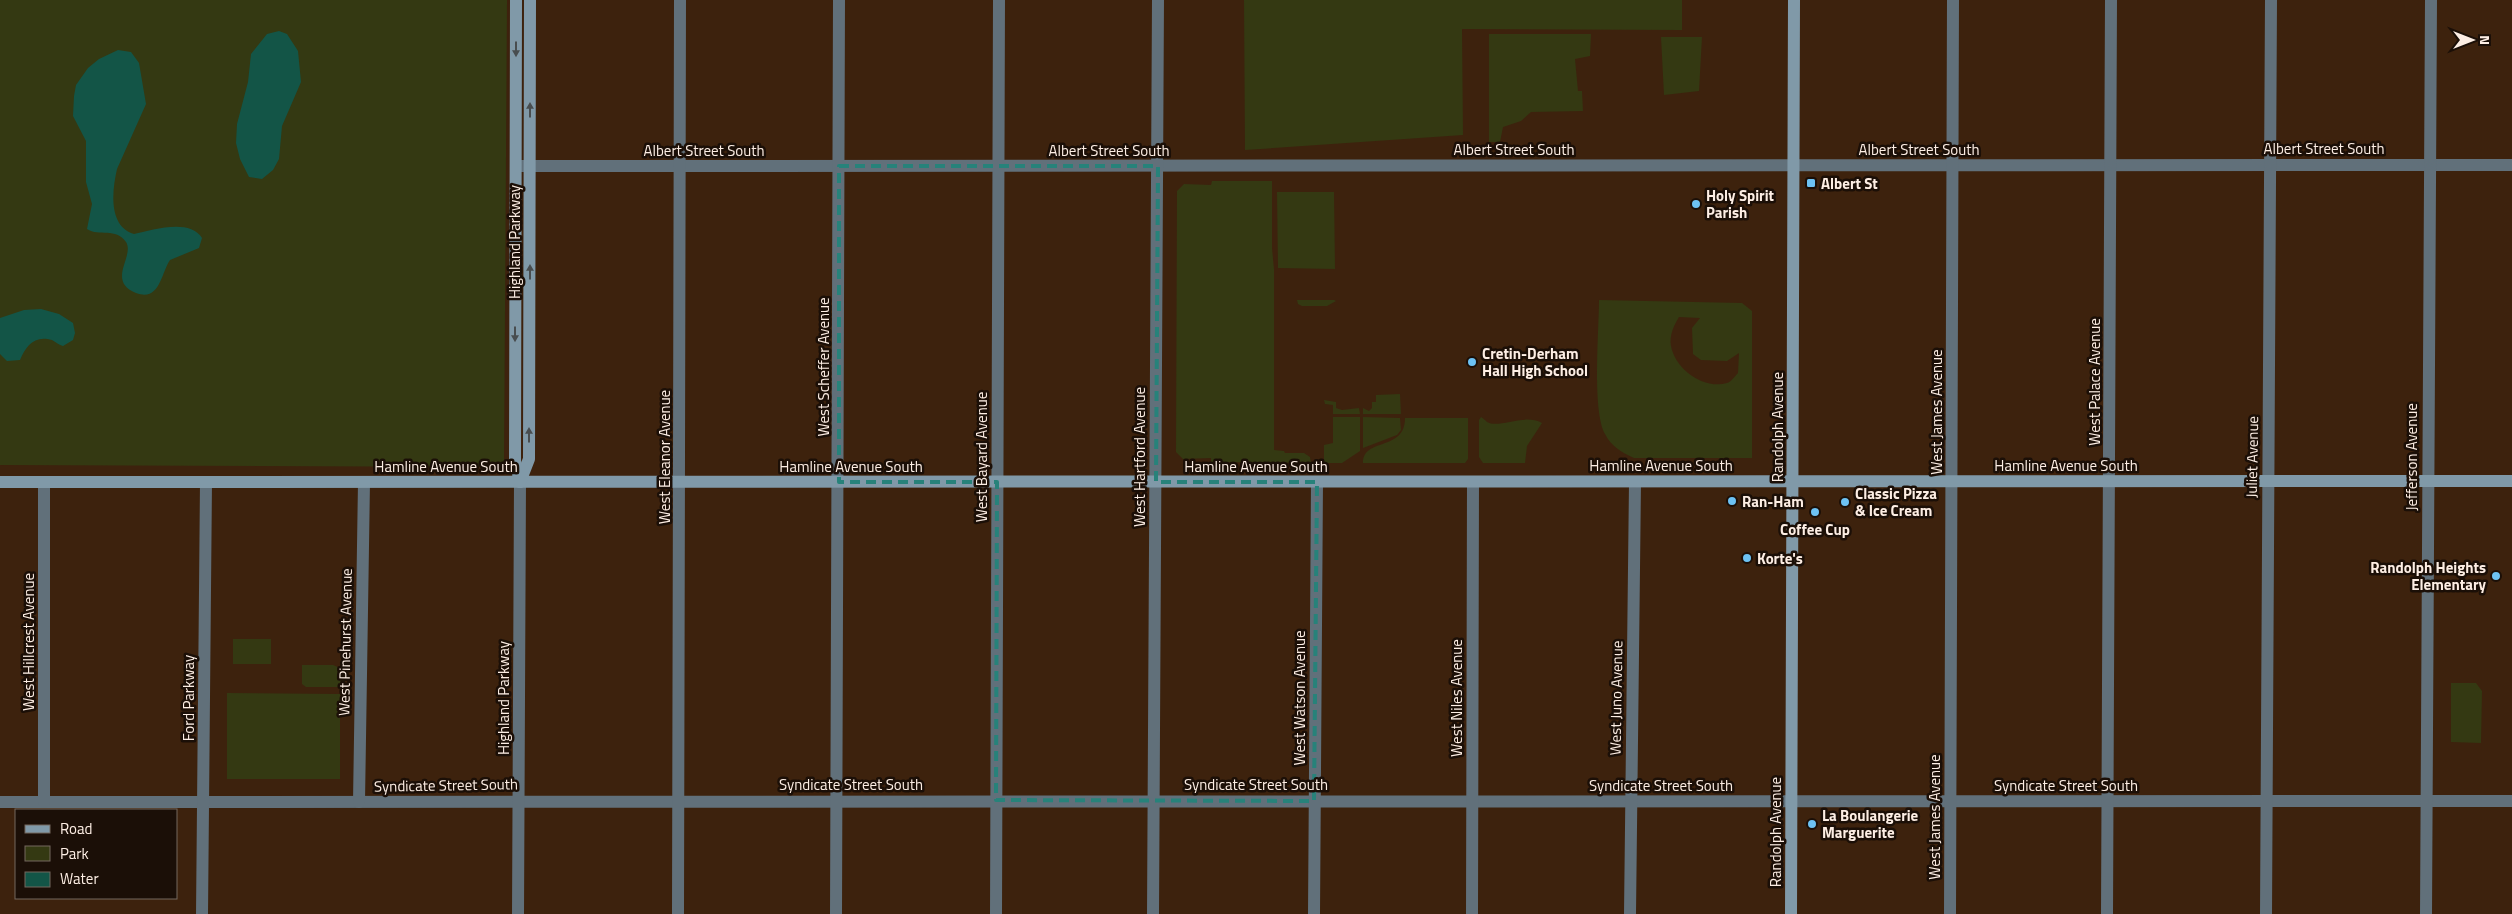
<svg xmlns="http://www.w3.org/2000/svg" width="2512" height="914" font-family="'Titillium Web',sans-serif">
<rect width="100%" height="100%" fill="#3d220d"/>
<g fill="#343912" fill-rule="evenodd">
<path d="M0 0H507L504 461 500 467 0 465Z"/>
<path d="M1244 0H1682V30L1462 29 1463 135 1245 150Z"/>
<path d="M1489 34H1591L1590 56 1575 59 1578 91H1582L1583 111 1531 112 1521 121 1503 127 1500 142H1489Z"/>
<path d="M1661 37H1702L1699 91 1664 95Z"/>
<path d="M1212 181H1272V248L1274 269V450L1284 451 1285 453H1304L1310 457 1311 463 1211 462V458L1183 459 1176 452 1177 191 1184 184 1211 185Z"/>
<path d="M1277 192H1334L1335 269 1278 268Z"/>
<path d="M1297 300H1334L1336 301 1327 306H1302L1298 304Z"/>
<path d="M1599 300 1742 303 1752 311V458H1634C1621 452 1611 446 1605 434 1592 409 1599 331 1599 300ZM1679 317 1700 318 1692 328 1693 354 1701 360 1727 361 1739 353 1738 373C1735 376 1731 382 1727 383 1704 390 1675 369 1671 346 1669 336 1674 325 1679 317Z"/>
<path d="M1400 394 1401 414H1363V408L1369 411 1372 408V402H1376V395Z"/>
<path d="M1324 400 1336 402V408L1342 410 1359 408 1360 414H1333V405L1325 404Z"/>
<path d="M1333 417H1360V451L1342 463H1324V445L1333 443Z"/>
<path d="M1363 417 1400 418 1401 430 1397 435 1363 448Z"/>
<path d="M1481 417C1483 418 1485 420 1487 422 1499 429 1524 413 1542 423L1527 446 1525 463H1483L1479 457V420Z"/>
<path d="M1405 418H1468V459L1465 463H1363C1363 437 1405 452 1405 418Z"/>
<rect x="233" y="639" width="38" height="25"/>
<path d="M302 665H333L345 670V683L341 687H306L302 684Z"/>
<path d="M2451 683H2476L2482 691 2481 743 2451 742Z"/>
<path d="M227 693 340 694V779H227Z"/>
</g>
<g fill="#135547">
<path d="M279 31 287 34 298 51 301 82 282 126 279 159 273 170 262 179 249 177 240 159 236 143 237 124 248 82 251 54 267 34Z"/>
<path d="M118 50 131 52 139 63 146 104 117 169C112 191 108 226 134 234 152 230 190 218 202 238L199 248 170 260C161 273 160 302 136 293 106 281 135 256 126 242 116 227 99 237 87 229L92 204 86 182V141L73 116 74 96 76 85 88 68 99 59Z"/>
<path d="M41 309 59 314 73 323 75 333 73 340 63 346C59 345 56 342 52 340 34 335 26 346 20 360L7 361 0 354V318L24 310Z"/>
</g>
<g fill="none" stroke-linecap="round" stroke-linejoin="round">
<g stroke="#61707a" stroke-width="12">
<path d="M516 166 2512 165"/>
<path d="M0 802 2512 801"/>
<path d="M44 802V482"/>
<path d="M359 802 364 482"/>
<path d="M202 914 206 482"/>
<path d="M518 914 520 482"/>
<path d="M678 914 680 0"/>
<path d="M836 914 839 0"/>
<path d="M996 914 999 0"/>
<path d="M1153 914 1158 0"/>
<path d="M1314 914 1317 482"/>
<path d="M1472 914 1473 482"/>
<path d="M1630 914 1635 482"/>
<path d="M1950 914 1953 0"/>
<path d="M2107 914 2111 0"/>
<path d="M2266 914 2271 0"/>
<path d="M2426 914 2431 0"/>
</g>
<g stroke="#8099a8" stroke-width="12">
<path d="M516 0 515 461 520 482"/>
<path d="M0 482 2512 481"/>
<path d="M520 482 529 459 530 0"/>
<path d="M1791 914 1794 0"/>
</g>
</g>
<defs><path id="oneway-solid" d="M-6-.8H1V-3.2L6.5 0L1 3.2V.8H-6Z" transform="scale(1.25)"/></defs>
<g fill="#484d4f">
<use href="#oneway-solid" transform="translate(516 49) rotate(90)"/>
<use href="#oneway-solid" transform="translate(530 110) rotate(-90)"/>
<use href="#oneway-solid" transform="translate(530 272) rotate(-90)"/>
<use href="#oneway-solid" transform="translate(515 334) rotate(90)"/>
<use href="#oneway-solid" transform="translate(529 435) rotate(-90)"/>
</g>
<path fill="none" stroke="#27827a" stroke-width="4" stroke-dasharray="10 6" stroke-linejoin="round" d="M839 166H1158L1156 482H1317L1314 801 996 800 997 482H839Z"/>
<g fill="#6dc2f3" stroke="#1b0f07" stroke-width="2">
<rect x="1806" y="178" width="10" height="10" rx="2.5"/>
<circle cx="1696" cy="204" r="5"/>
<circle cx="1472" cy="362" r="5"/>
<circle cx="1732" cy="501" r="5"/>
<circle cx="1845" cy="502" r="5"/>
<circle cx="1815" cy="512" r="5"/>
<circle cx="1747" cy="558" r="5"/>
<circle cx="2496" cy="576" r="5"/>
<circle cx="1812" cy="824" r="5"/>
</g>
<g text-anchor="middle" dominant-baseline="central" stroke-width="5" stroke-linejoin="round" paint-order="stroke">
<g font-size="15" fill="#fdeee4" stroke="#1b0f07">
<text x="2324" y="148">Albert Street South</text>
<text x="1514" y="149">Albert Street South</text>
<text x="1919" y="149">Albert Street South</text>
<text x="704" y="150">Albert Street South</text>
<text x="1109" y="150">Albert Street South</text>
<text transform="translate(514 242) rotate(-90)">Highland Parkway</text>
<text transform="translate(823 367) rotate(-90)">West Scheffer Avenue</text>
<text transform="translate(2094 382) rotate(-90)">West Palace Avenue</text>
<text transform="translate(1936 412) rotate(-90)">West James Avenue</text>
<text transform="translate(1777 427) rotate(-90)">Randolph Avenue</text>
<text transform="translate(664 457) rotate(-90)">West Eleanor Avenue</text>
<text transform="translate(981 457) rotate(-90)">West Bayard Avenue</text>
<text transform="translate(1139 457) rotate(-90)">West Hartford Avenue</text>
<text transform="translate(2252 457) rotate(-89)">Juliet Avenue</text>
<text transform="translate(2411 457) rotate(-90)">Jefferson Avenue</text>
<text x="1661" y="465">Hamline Avenue South</text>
<text x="2066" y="465">Hamline Avenue South</text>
<text x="446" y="466">Hamline Avenue South</text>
<text x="851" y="466">Hamline Avenue South</text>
<text x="1256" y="466">Hamline Avenue South</text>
<text transform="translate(28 642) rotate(-90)">West Hillcrest Avenue</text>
<text transform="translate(345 642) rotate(-89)">West Pinehurst Avenue</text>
<text transform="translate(188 698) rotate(-90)">Ford Parkway</text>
<text transform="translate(503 698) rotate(-90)">Highland Parkway</text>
<text transform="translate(1299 698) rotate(-90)">West Watson Avenue</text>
<text transform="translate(1456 698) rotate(-90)">West Niles Avenue</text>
<text transform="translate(1616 698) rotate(-89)">West Juno Avenue</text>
<text x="851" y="784">Syndicate Street South</text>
<text x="1256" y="784">Syndicate Street South</text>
<text transform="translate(446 785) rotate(-1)">Syndicate Street South</text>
<text x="1661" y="785">Syndicate Street South</text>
<text x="2066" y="785">Syndicate Street South</text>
<text transform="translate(1934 817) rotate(-90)">West James Avenue</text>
<text transform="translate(1775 832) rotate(-90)">Randolph Avenue</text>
</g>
<g font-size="15" font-weight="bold" fill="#fdeee4" stroke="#1b0f07" text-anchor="start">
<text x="1821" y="183">Albert St</text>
<text x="1706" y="195">Holy Spirit<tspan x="1706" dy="17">Parish</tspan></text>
<text x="1482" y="353">Cretin-Derham<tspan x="1482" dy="17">Hall High School</tspan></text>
<text x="1855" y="493">Classic Pizza<tspan x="1855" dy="17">&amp; Ice Cream</tspan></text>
<text x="1742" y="501">Ran-Ham</text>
<text x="1815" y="529" text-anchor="middle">Coffee Cup</text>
<text x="1757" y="558">Korte's</text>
<text x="2486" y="567" text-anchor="end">Randolph Heights<tspan x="2486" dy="17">Elementary</tspan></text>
<text x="1822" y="815">La Boulangerie<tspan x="1822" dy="17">Marguerite</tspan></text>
</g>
</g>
<rect x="15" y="809" width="162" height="90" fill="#1b0f07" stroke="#75685f"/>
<rect x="25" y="825" width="25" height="8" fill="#8099a8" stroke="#75685f"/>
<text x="60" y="834" font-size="15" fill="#fdeee4">Road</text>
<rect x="25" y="846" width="25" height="15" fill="#343912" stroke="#75685f"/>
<text x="60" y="859" font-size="15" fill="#fdeee4">Park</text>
<rect x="25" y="872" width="25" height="15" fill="#135547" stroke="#75685f"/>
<text x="60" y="884" font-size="15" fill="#fdeee4">Water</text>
<g transform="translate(2472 40) rotate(90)" stroke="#1b0f07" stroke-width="4" paint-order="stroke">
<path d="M0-4L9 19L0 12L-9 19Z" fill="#fdeee4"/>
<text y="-8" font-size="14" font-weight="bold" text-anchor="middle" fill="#fdeee4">N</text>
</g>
</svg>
